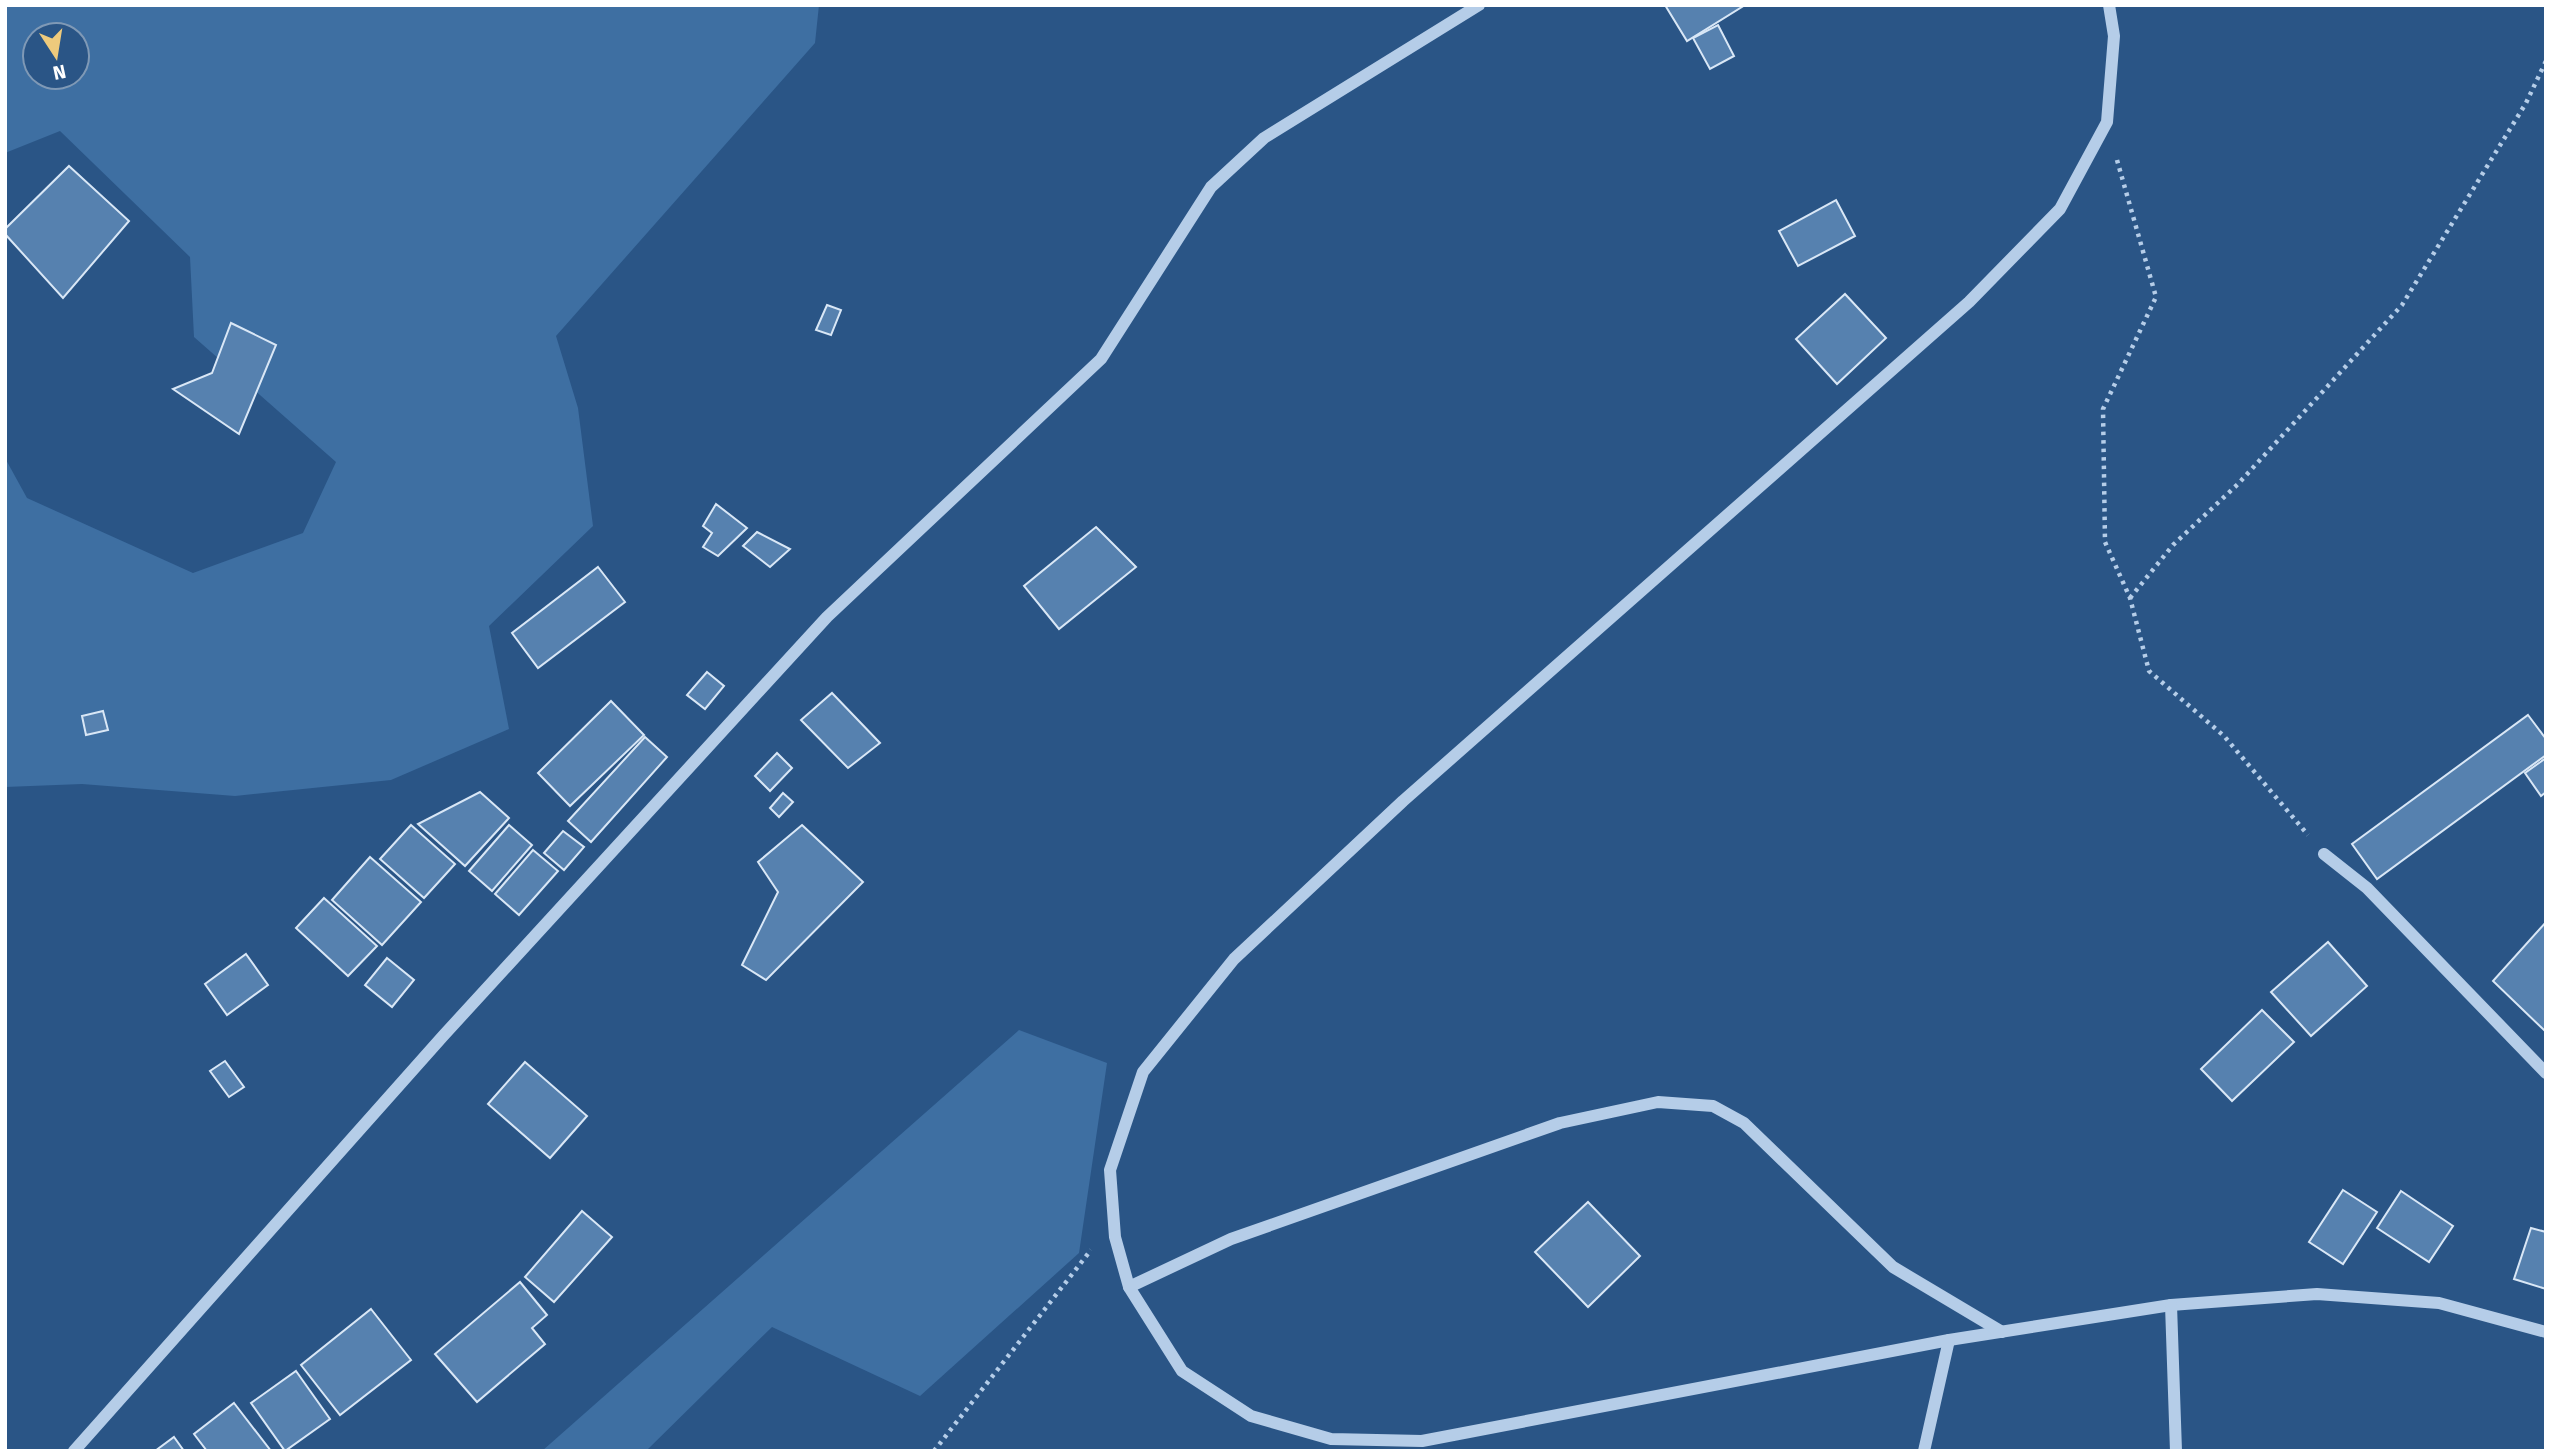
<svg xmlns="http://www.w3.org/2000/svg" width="2551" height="1456" font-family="'Fira Sans',sans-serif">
<rect width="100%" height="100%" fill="#2a5586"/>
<g fill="#3e6fa2" fill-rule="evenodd">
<path d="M5 5H819L815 43 556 336 578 408 593 526 489 626 509 729 391 780 235 796 82 784 5 787V458L27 498 193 573 303 533 336 462 194 337 190 257 60 131 5 153ZM35 35H77V77H35Z"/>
<path d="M1019 1030 1107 1063 1079 1253 920 1396 772 1327 646 1451H542Z"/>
</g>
<g fill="#5681af" stroke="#d9e7f6" stroke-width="2">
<path d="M1665 5H1745L1687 41Z"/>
<path d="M1718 25 1734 56 1710 69 1693 38Z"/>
<path d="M69 166 129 221 63 298 5 234V229Z"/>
<path d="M1836 200 1855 236 1798 266 1779 231Z"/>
<path d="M1845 294 1886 338 1837 384 1796 339Z"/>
<path d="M827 305 841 310 831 335 816 330Z"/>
<path d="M231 323 276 345 239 434 173 389 212 373Z"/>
<path d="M716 504 747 528 718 556 703 547 712 533 703 526Z"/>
<path d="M1096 527 1136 567 1059 629 1024 586Z"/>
<path d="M757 532 790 549 770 567 743 546Z"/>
<path d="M598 567 625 602 538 668 512 633Z"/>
<path d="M707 672 724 686 705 709 687 695Z"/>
<path d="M832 693 880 743 848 768 801 720Z"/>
<path d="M611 701 644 735 570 806 538 773Z"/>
<path d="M103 711 108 730 86 735 82 716Z"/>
<path d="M2528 715 2546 739V755L2377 879 2352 844Z"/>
<path d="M645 737 667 757 591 842 568 821Z"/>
<path d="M777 753 792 768 770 791 755 776Z"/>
<path d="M2546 758V792L2541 796 2525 773Z"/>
<path d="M480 792 509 818 465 866 418 824Z"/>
<path d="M783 793 793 802 779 817 770 808Z"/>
<path d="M411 825 455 864 424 898 380 859Z"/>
<path d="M509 825 532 845 492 891 469 871Z"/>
<path d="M802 825 863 882 766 980 742 965 778 892 758 862Z"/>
<path d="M563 831 584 847 564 870 544 853Z"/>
<path d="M533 850 558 871 519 915 495 894Z"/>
<path d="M370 857 421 902 382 945 332 900Z"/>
<path d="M324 898 377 946 348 976 296 928Z"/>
<path d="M2546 922V1032L2493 981Z"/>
<path d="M2328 942 2367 986 2311 1036 2271 992Z"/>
<path d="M246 954 268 985 227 1015 205 984Z"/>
<path d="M387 958 414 980 392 1007 365 985Z"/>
<path d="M2262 1010 2294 1042 2232 1101 2201 1069Z"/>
<path d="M225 1061 244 1087 229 1097 210 1071Z"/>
<path d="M525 1062 587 1116 550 1158 488 1104Z"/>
<path d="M2343 1190 2377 1212 2343 1264 2309 1242Z"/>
<path d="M2401 1191 2453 1226 2429 1262 2377 1228Z"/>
<path d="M1588 1202 1640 1256 1588 1307 1535 1252Z"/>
<path d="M582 1211 612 1237 554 1302 525 1277Z"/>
<path d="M2531 1228 2546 1232V1289L2514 1279Z"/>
<path d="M520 1282 547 1315 532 1328 545 1344 477 1402 435 1354Z"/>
<path d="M371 1309 411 1360 340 1415 301 1365Z"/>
<path d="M296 1371 330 1419 285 1451 251 1403Z"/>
<path d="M234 1403 271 1451H207L194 1434Z"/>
<path d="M174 1437 184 1451H155Z"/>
</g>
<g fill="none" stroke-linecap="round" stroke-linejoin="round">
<g stroke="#b5cde8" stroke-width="4.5" stroke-dasharray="3.5 5" stroke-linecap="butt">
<path d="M2117 160 2156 297 2103 409 2105 542 2130 598 2149 671 2224 736 2308 835"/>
<path d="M2130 598 2173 545 2238 484 2402 305 2526 103 2546 61"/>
<path d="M934 1451 1091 1250"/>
</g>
<g stroke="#b5cde8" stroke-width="12">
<path d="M2109 5 2114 36 2107 122 2060 209 1969 302 1403 801 1234 959 1143 1072 1110 1170 1115 1237 1129 1287 1182 1371 1251 1416 1331 1439 1422 1441 1949 1340 2171 1305 2317 1294 2439 1303 2546 1332"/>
<path d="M2324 854 2367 888 2546 1073"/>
<path d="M1129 1287 1231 1239 1560 1123 1658 1102 1713 1106 1744 1123 1893 1267 2002 1332"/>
<path d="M2171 1305 2176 1451"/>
<path d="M74 1451 443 1036 827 617 1101 359 1211 187 1264 138 1479 5"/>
<path d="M1924 1451 1949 1340"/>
</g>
</g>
<rect width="2551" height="1456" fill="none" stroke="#ffffff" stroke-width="14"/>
<g transform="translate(56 56) rotate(168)"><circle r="33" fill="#2a5586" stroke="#7f99b6" stroke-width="2"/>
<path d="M0-5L12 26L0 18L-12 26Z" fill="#eeca7c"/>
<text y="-10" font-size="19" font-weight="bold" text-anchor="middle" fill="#ffffff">N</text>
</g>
</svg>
